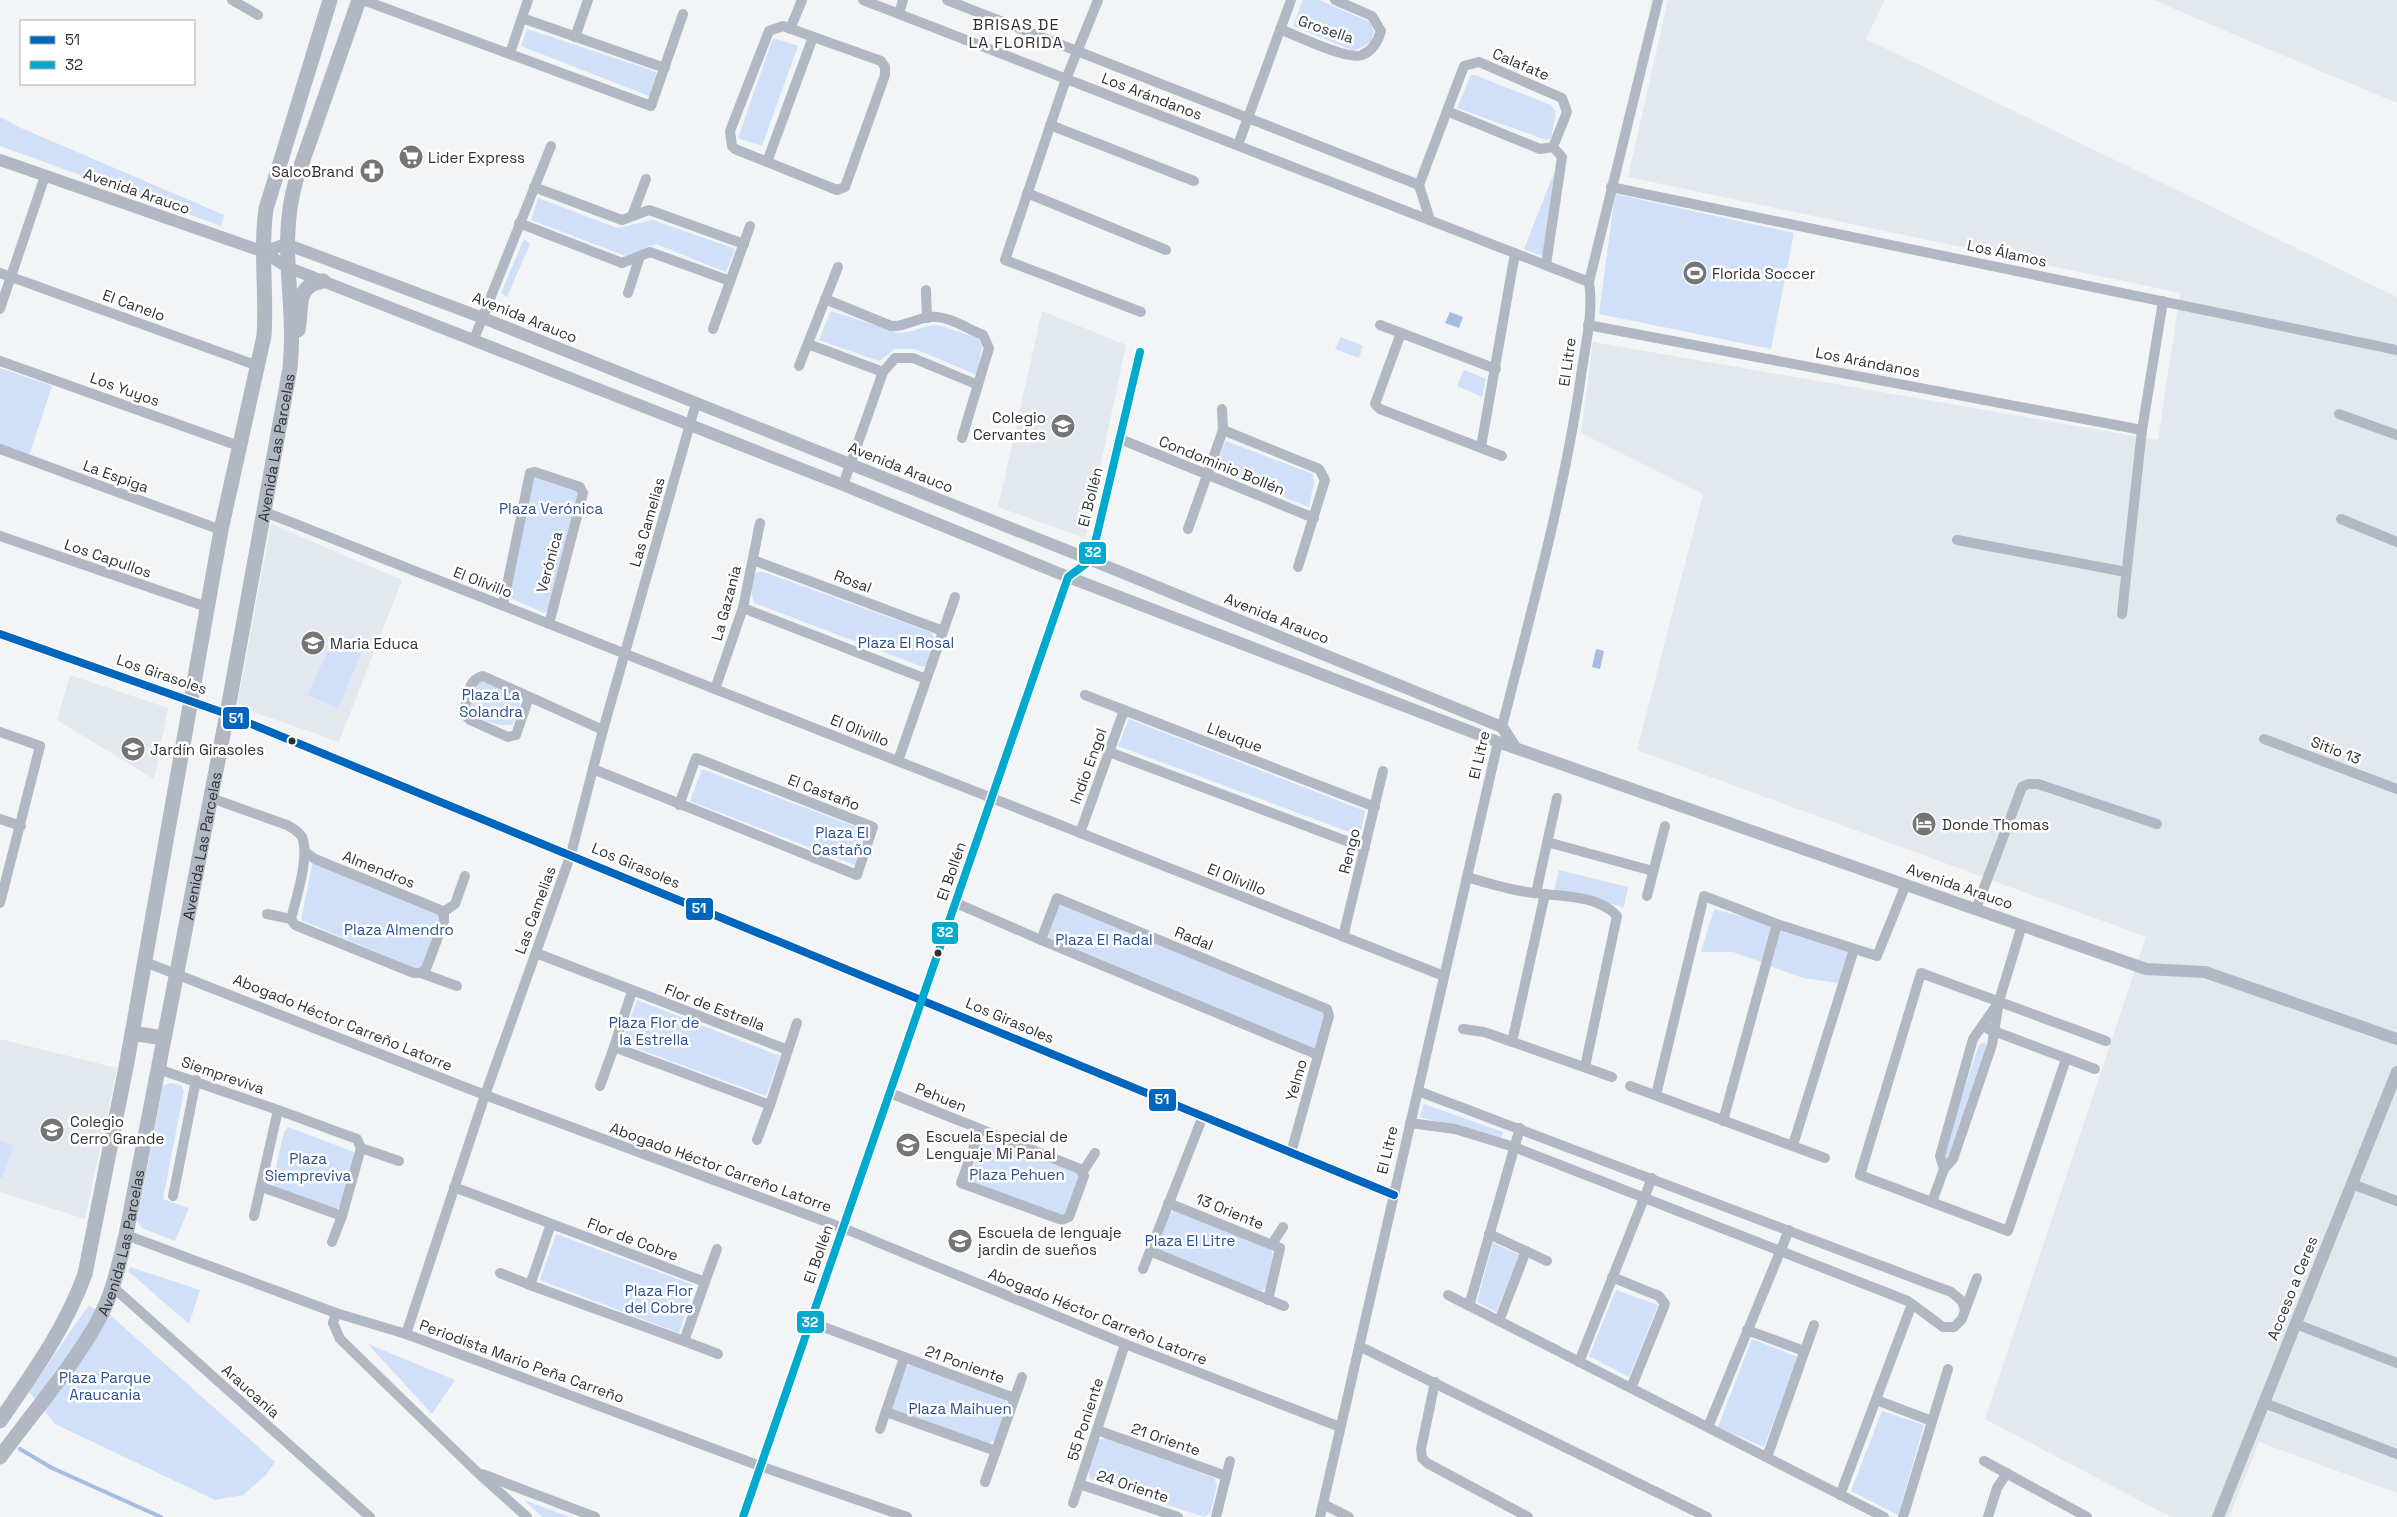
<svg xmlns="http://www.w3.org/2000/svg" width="2397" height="1517" font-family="'Space Grotesk',sans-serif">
<rect width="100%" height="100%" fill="#f2f4f6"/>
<g fill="#e3e8ef">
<path d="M1668 0H1885L1866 39 2397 297V1493L2259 1442 2229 1517H2171L1985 1419 2146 937 1637 750 1703 494 1581 433 1593 342 2158 440 2180 293 1628 177Z"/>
<path d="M2154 0H2397V103L2263 47Z"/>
<path d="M1042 311 1126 345 1085 538 998 507Z"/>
<path d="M271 524 402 580 339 742 237 706Z"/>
<path d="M70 675 168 708 154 779 57 720Z"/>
<path d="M0 1039 117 1068 85 1219 0 1192Z"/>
</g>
<g fill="#d0e0f8">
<path d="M1303 0H1319L1370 22 1374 32 1371 42 1354 51 1293 26Z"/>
<path d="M527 29 657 72 649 96 521 46Z"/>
<path d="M773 38 798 46 762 146 738 138Z"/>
<path d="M1471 75H1475L1551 105 1556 112 1551 138 1546 140 1457 108Z"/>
<path d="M0 117 21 128 224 215 221 226 0 146Z"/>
<path d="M1554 173 1545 257 1524 249Z"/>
<path d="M1615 194 1794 233 1771 349 1599 314Z"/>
<path d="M538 198 617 228 653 220 735 249 726 272 656 244 626 256 531 220Z"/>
<path d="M524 239 530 244 507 297 501 293Z"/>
<path d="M831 311 899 333C913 333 924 325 938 325L978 338 982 347 977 375 915 349H895L879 361 819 340Z"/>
<path d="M1341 337 1363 346 1359 358 1335 349Z"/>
<path d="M0 368 52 386 29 456 0 446Z"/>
<path d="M1464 370 1486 379 1482 397 1457 386Z"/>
<path d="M1226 441 1313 474 1314 482 1309 507 1214 469Z"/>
<path d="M537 476 580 491 549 610 544 613 510 598 508 592 532 478Z"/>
<path d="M757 572H764L932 633 935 643 928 664 923 667 754 603C751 593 750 581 757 572Z"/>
<path d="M332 641 361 654 338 708 308 695Z"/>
<path d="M485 680 516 694 520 703 513 724C501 728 478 720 469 710L477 683Z"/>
<path d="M1129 719 1365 811 1360 836 1118 746Z"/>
<path d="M702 769 864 830 855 865 690 801Z"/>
<path d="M313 861 440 913 442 921 424 967 417 969 301 920Z"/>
<path d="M1559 870 1628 887 1624 907 1554 891Z"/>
<path d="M1061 901 1325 1012 1316 1049 1048 937Z"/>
<path d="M1714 909 1775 925 1764 963 1733 952H1701Z"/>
<path d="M1778 926 1849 948 1838 983 1803 978 1767 965Z"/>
<path d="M637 1000 780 1056 766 1096 622 1043Z"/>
<path d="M1984 1042 1989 1047 1950 1155 1945 1160 1943 1154 1979 1045Z"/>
<path d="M170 1083 181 1085 184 1091 163 1199 189 1208 175 1241 142 1228 137 1221 163 1086Z"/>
<path d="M1424 1104 1503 1132 1501 1139 1420 1117Z"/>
<path d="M288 1127 354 1152 356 1158 341 1205 337 1209 275 1188 273 1179 284 1132Z"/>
<path d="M987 1137 1075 1171 1080 1178 1067 1213 1061 1216 972 1182 970 1178 981 1141Z"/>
<path d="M0 1141 13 1145 2 1178H0Z"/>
<path d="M1177 1210 1271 1249 1273 1255 1265 1289 1260 1291 1158 1252 1157 1245 1170 1212Z"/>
<path d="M556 1234 694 1285 679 1333 540 1280Z"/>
<path d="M1493 1243 1520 1255 1496 1312 1477 1302Z"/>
<path d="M130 1267 200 1290 189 1324 128 1271Z"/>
<path d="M1616 1290 1658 1305 1629 1377 1589 1356Z"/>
<path d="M88 1306 108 1313 275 1462 266 1475 243 1495 215 1500 55 1424 29 1392Z"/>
<path d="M1752 1339 1798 1357 1764 1447 1718 1427Z"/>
<path d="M368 1344 455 1380 432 1414Z"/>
<path d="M911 1365 1004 1398 1007 1404 995 1439 988 1444 893 1412 891 1406 904 1367Z"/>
<path d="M1882 1411 1924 1425 1898 1515 1851 1491Z"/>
<path d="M1107 1438 1214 1478 1217 1485 1210 1513 1204 1517 1090 1479 1088 1470 1097 1440Z"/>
<path d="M524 1500 570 1517H542Z"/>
</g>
<g fill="#a6bce2">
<path d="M1450 312 1463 317 1459 328 1445 323Z"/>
<path d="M1596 649 1604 651 1600 669 1592 667Z"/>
</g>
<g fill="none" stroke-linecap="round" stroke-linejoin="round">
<path stroke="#a6bce2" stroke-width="4" d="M20 1449 52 1468 161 1517"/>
<g stroke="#b1b8c3" stroke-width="10">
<path d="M232 0 258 15"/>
<path d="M363 0 651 106 683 14"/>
<path d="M863 0 1589 282"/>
<path d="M947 0 1419 185"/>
<path d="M1098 0 1066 79 1005 260 1141 312"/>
<path d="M899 14 903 0"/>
<path d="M522 18 665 68"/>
<path d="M783 26 881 61 885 67V75L845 187 837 190 735 149 732 146 730 131 769 31Z"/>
<path d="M790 29 802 0"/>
<path d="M1280 29C1295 35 1348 61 1362 55 1373 51 1378 41 1381 31L1372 16 1335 0"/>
<path d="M575 37 588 0"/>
<path d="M510 53 528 0"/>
<path d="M1050 125 1194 181"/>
<path d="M1238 145 1291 0"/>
<path d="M767 162 813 37"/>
<path d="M1419 185 1464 66 1479 62 1562 98 1567 112 1553 147 1540 149 1447 111"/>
<path d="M1419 185 1430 220"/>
<path d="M534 187 622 220 649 210 744 244"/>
<path d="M1611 187 2397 350"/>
<path d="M1027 193 1166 250"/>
<path d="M632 216 646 179"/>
<path d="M519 223 622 263 650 252 730 281"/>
<path d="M1546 265 1562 157 1553 147"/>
<path d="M0 273 258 366"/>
<path d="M926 290 927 318"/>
<path d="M628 293 640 256"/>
<path d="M825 299 891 326C906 327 916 318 930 317 947 315 968 329 983 335L989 348 962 438"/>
<path d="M0 309 45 176"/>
<path d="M1380 325 1496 369"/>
<path d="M1588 325 2142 430"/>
<path d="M713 329 750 226"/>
<path d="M1401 333 1375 404 1380 409 1502 456"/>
<path d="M474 339 551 146"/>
<path d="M808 344 883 372"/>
<path d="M0 361 239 446"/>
<path d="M799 366 838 267"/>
<path d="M2339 414 2397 435"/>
<path d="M1223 430 1319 469 1325 480 1298 567"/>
<path d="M1120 439 1314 518"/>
<path d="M1481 447 1515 253"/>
<path d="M0 449 221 530"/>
<path d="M843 485 883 372 895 358H913L978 385"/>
<path d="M265 512 1444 976"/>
<path d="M2341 519 2397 542"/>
<path d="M1188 529 1223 430 1222 409"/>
<path d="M0 536 207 607"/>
<path d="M1957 540 2126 572"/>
<path d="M753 560 943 631"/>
<path d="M503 605 530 473 535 472 580 487 583 493 549 624"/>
<path d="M743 608 926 679"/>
<path d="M2122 614 2142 430 2163 301"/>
<path d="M0 634 227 714 1394 1195"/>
<path d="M715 689 743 608 760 523"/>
<path d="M1085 695 1375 807"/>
<path d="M529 697 516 735 508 737 470 720 464 714C467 701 467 679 483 676L603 730"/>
<path d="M1502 727C1531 611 1564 495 1581 376 1585 346 1594 312 1589 282L1658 0"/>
<path d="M0 732 40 746 0 903"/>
<path d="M2264 739 2397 789"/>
<path d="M1109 752 1365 848"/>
<path d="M898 761 955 597"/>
<path d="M593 769 857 875 873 827 696 758 679 805"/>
<path d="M211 798 287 825C293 828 298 831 302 837 310 856 296 899 291 919L295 925 414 973H421L426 969 444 921V915L440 910 315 859 305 852"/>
<path d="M0 819 21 826"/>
<path d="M1080 833 1124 710"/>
<path d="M1547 842 1653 871"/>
<path d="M1467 877C1487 883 1506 889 1527 892 1556 897 1596 893 1617 916L1585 1067"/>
<path d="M1536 893 1557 798"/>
<path d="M1647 896 1665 826"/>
<path d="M956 903 1041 940"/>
<path d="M1976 909 2022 787 2028 784H2038L2157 824"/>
<path d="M442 913 455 904 465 876"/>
<path d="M267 914 291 919"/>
<path d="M1343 937 1383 771"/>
<path d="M536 953 788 1050 770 1105 614 1047 632 991"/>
<path d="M145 962 485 1095 843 1228 1125 1344 1340 1427"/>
<path d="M421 973 457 986"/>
<path d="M1463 1029 1484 1032 1612 1077"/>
<path d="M1988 1029 2095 1069"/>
<path d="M1512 1042 1545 894"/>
<path d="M788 1050 797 1023"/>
<path d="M2066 1059 2008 1231 1860 1175 1921 973 2106 1041"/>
<path d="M158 1069 278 1110"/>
<path d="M600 1086 614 1047"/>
<path d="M1630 1086 1825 1158"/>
<path d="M1418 1091 1951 1292 1962 1301 1965 1310"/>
<path d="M890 1093 1080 1169 1084 1176 1069 1217 1062 1220 961 1183 980 1130"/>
<path d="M1656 1095 1704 896 1777 924"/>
<path d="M1723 1121 1777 924 1877 956 1906 884"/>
<path d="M1410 1123 1455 1129 1514 1147 1908 1301 1943 1327H1954L1962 1319 1977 1278"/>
<path d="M757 1140 770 1105"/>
<path d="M1793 1145 1854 949"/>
<path d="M361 1148 399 1161"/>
<path d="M1291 1153 1329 1016 1327 1009 1057 898 1041 940 1318 1055"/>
<path d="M1944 1169 1940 1156 1973 1039 1996 1006"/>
<path d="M1082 1173 1095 1153"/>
<path d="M2352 1184 2397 1201"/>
<path d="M262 1187 342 1216"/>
<path d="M454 1187 705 1282 684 1341 530 1285 551 1224"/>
<path d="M173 1196 196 1080"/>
<path d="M1932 1202 1944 1169 1953 1159 1992 1045 1999 1001 2022 925"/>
<path d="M1168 1203 1280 1248 1268 1300"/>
<path d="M254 1216 278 1110 357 1139 361 1148 342 1216 332 1242"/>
<path d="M1489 1234 1547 1261"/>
<path d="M126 1235 336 1313 406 1334 760 1466 907 1517"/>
<path d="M1272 1244 1283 1227"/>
<path d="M1150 1251 1284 1306"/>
<path d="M1143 1269 1203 1116"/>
<path d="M500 1273 530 1285"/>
<path d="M1612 1277 1659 1296 1665 1304 1631 1388"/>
<path d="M705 1282 717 1249"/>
<path d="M113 1287 370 1517"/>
<path d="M1448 1295 1884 1517"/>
<path d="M1469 1306 1520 1128"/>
<path d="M336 1313 333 1323 340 1339 477 1472 527 1517"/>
<path d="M1499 1321 1526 1251"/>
<path d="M810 1322 1014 1398"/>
<path d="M2296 1324 2397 1363"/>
<path d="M1747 1330 1804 1351"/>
<path d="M406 1334 485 1095 571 854 603 730 696 403"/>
<path d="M684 1341 718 1354"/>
<path d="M1359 1346 1707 1517"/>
<path d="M1579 1362 1652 1178"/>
<path d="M1435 1382 1421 1449 1422 1458 1427 1463 1528 1517"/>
<path d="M1876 1400 1932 1421"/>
<path d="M2264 1403 2397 1454"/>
<path d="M886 1412 996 1451"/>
<path d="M1708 1427 1789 1230"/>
<path d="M880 1429 904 1358"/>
<path d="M1097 1430 1226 1476"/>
<path d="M1767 1457 1814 1325"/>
<path d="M1984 1461 2087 1517"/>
<path d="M482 1474 595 1517"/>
<path d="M985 1482 1022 1377"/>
<path d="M1079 1484 1178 1517"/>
<path d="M1840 1495 1912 1304"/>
<path d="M1073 1503 1125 1344"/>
<path d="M1323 1504 1349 1517"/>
<path d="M743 1517 1068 577 1091 560 1140 352"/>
<path d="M1216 1517 1230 1461"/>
<path d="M1320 1517 1498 742"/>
<path d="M1903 1517 1948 1369"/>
<path d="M1988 1517 1997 1488 2007 1473"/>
</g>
<g stroke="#b1b8c3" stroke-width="12">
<path d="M0 160 264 252 287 267 843 485 1068 577 1498 742 2146 969 2205 972 2397 1039"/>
<path d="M264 252 286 244 483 318 1091 560 1502 727 1515 747"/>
<path d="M2218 1517 2397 1072"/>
</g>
<g stroke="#b1b8c3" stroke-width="15">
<path d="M298 330C303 307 294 286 323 281"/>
<path d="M132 1033 163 1038"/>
<path d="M0 1421C33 1373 65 1329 85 1274L127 1062 221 530 264 336C267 294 260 251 266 209L330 0"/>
<path id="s1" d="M0 1457C33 1412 72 1368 99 1319 113 1293 119 1264 126 1235L227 714 290 368C297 302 277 247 296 180L359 0"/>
</g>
<defs>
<path id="bus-1" d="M0 634 227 714 1394 1195"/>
<path id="bus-2" d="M743 1517 1068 577 1091 560 1140 352"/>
</defs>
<use href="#bus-1" stroke="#fff" stroke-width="11"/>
<use href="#bus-2" stroke="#fff" stroke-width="11"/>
<use href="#bus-1" stroke="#0065bd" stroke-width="8"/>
<use href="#bus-2" stroke="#00a9ce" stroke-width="8"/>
</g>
<defs>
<symbol id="supermarket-disc" viewBox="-11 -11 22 22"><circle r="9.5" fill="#737577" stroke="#fff"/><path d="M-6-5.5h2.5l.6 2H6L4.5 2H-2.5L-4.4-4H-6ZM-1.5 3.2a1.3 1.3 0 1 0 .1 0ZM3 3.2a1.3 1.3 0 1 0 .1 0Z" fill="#fff"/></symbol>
<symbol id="pharmacy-disc" viewBox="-11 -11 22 22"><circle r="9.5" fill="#737577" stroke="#fff"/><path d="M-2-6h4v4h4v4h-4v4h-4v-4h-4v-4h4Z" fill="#fff"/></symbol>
<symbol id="stadium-disc" viewBox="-11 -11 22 22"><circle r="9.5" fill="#737577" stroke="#fff"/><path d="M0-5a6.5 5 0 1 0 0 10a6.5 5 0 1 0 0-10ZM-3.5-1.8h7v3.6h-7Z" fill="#fff"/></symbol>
<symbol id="school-disc" viewBox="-11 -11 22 22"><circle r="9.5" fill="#737577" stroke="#fff"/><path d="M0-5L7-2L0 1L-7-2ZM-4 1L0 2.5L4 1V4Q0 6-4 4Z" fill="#fff"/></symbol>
<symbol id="hotel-disc" viewBox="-11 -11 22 22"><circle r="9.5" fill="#737577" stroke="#fff"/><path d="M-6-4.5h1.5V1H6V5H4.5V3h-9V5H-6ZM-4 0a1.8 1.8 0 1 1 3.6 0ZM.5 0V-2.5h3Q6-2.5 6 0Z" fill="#fff"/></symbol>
</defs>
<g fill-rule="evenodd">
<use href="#supermarket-disc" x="397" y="143" width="28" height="28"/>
<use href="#pharmacy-disc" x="358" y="157" width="28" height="28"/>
<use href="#stadium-disc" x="1681" y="259" width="28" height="28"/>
<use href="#school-disc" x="1049" y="412" width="28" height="28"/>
<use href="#school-disc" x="299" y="629" width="28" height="28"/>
<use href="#school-disc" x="119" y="735" width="28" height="28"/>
<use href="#hotel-disc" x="1910" y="810" width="28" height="28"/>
<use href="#school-disc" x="38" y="1116" width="28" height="28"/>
<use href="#school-disc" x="894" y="1131" width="28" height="28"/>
<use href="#school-disc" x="946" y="1227" width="28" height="28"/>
</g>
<g fill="#2f3133" stroke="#fff" stroke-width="2">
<circle cx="292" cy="741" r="4.5"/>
<circle cx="938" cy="953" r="4.5"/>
</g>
<g text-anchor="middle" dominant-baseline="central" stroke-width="5" stroke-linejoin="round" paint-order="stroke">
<g font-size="15" fill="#2f3133" stroke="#fff">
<text transform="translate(1326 29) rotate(19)">Grosella</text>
<text transform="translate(1521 64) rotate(23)">Calafate</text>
<text transform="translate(1152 96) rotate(21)">Los Arándanos</text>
<text transform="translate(137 191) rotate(19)">Avenida Arauco</text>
<text transform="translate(2007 253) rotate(12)">Los Álamos</text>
<text transform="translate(134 305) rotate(20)">El Canelo</text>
<text transform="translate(525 317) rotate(22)">Avenida Arauco</text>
<text transform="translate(1567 362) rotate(-82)">El Litre</text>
<text transform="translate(1868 362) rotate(11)">Los Arándanos</text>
<text transform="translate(125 389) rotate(20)">Los Yuyos</text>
<text stroke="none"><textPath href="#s1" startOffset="1060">Avenida Las Parcelas</textPath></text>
<text transform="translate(1222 465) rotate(22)">Condominio Bollén</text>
<text transform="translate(901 467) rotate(22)">Avenida Arauco</text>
<text transform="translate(116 476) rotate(20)">La Espiga</text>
<text transform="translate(1090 497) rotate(-76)">El Bollén</text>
<text transform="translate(647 522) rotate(-74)">Las Camelias</text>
<text transform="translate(108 558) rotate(19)">Los Capullos</text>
<text transform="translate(549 562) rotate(-75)">Verónica</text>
<text transform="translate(853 581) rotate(21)">Rosal</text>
<text transform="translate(483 582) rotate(21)">El Olivillo</text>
<text transform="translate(726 603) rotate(-75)">La Gazania</text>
<text transform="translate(1277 618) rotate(22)">Avenida Arauco</text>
<text transform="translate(162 674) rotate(19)">Los Girasoles</text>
<text transform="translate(860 730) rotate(22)">El Olivillo</text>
<text transform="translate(1235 737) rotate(21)">Lleuque</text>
<text transform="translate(2336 750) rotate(21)">Sitio 13</text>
<text transform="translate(1479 755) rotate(-77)">El Litre</text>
<text transform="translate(1088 766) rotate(-70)">Indio Engol</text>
<text transform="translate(824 792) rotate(21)">El Castaño</text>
<text stroke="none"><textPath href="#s1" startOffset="655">Avenida Las Parcelas</textPath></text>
<text transform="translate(1349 851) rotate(-76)">Rengo</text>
<text transform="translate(636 865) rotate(23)">Los Girasoles</text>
<text transform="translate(379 869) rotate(22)">Almendros</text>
<text transform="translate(951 871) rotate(-71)">El Bollén</text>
<text transform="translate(1237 879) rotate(22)">El Olivillo</text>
<text transform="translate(1960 886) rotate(19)">Avenida Arauco</text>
<text transform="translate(535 910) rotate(-70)">Las Camelias</text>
<text transform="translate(1194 938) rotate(22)">Radal</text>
<text transform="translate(715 1007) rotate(21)">Flor de Estrella</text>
<text transform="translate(1010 1020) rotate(23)">Los Girasoles</text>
<text transform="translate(343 1022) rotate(22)">Abogado Héctor Carreño Latorre</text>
<text transform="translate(223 1075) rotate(19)">Siempreviva</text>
<text transform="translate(1296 1080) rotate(-74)">Yelmo</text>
<text transform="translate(941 1097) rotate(22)">Pehuen</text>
<text transform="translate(1387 1150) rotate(-77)">El Litre</text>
<text transform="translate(721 1167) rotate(20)">Abogado Héctor Carreño Latorre</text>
<text transform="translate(1230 1211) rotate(22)">13 Oriente</text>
<text transform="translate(633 1239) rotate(21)">Flor de Cobre</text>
<text stroke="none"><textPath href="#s1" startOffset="250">Avenida Las Parcelas</textPath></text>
<text transform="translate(818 1254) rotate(-71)">El Bollén</text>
<text transform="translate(2292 1288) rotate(-68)">Acceso a Ceres</text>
<text transform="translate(1098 1316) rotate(22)">Abogado Héctor Carreño Latorre</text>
<text transform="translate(522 1361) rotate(20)">Periodista Mario Peña Carreño</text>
<text transform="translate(965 1364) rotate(20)">21 Poniente</text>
<text transform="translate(251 1391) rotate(42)">Araucanía</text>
<text transform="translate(1085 1419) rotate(-72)">55 Poniente</text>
<text transform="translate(1166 1439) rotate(19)">21 Oriente</text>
<text transform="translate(1133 1486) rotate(18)">24 Oriente</text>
</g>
<g font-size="15" fill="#2f3133" stroke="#fff" text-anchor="start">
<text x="428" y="157">Lider Express</text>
<text x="354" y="171" text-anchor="end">SalcoBrand</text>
<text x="1712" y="273">Florida Soccer</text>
<text x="1046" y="417" text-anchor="end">Colegio<tspan x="1046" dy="17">Cervantes</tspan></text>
<text x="330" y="643">Maria Educa</text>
<text x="150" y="749">Jardín Girasoles</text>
<text x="1942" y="824">Donde Thomas</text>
<text x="70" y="1121">Colegio<tspan x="70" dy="17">Cerro Grande</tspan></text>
<text x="926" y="1136">Escuela Especial de<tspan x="926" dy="17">Lenguaje Mi Panal</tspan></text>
<text x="978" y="1232">Escuela de lenguaje<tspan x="978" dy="17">jardin de sueños</tspan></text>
</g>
<g font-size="15" fill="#2b5091" stroke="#fff">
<text x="551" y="508">Plaza Verónica</text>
<text x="906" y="642">Plaza El Rosal</text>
<text x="491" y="694">Plaza La<tspan x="491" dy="17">Solandra</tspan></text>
<text x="842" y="832">Plaza El<tspan x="842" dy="17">Castaño</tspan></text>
<text x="399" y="929">Plaza Almendro</text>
<text x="1104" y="939">Plaza El Radal</text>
<text x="654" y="1022">Plaza Flor de<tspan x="654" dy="17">la Estrella</tspan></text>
<text x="308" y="1158">Plaza<tspan x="308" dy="17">Siempreviva</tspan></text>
<text x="1017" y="1174">Plaza Pehuen</text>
<text x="1190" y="1240">Plaza El Litre</text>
<text x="659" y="1290">Plaza Flor<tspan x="659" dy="17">del Cobre</tspan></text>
<text x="105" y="1377">Plaza Parque<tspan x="105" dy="17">Araucania</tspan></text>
<text x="960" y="1408">Plaza Maihuen</text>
</g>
<g font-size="16" letter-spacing="1" fill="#2f3133" stroke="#fff">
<text x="1016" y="24">BRISAS DE<tspan x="1016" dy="18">LA FLORIDA</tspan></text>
</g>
</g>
<g stroke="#fff" stroke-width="2">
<rect x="1078" y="541" width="29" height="24" rx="5" fill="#00a9ce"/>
<rect x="222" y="706" width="28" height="24" rx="5" fill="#0065bd"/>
<rect x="685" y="897" width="29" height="24" rx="5" fill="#0065bd"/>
<rect x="931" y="921" width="28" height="24" rx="5" fill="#00a9ce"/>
<rect x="1148" y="1088" width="29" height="24" rx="5" fill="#0065bd"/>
<rect x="796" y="1310" width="29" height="24" rx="5" fill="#00a9ce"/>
</g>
<g font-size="14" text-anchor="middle" font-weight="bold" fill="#fff">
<text x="1093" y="557">32</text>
<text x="236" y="723">51</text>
<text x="699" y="913">51</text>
<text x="945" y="937">32</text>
<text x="1162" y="1104">51</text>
<text x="810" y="1327">32</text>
</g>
<rect x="20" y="20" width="175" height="65" fill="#ffffff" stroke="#acadad"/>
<rect x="30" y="36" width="25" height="8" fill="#0065bd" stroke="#acadad"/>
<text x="65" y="45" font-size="15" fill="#2f3133">51</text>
<rect x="30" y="61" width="25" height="8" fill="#00a9ce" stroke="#acadad"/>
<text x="65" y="70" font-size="15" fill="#2f3133">32</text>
</svg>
